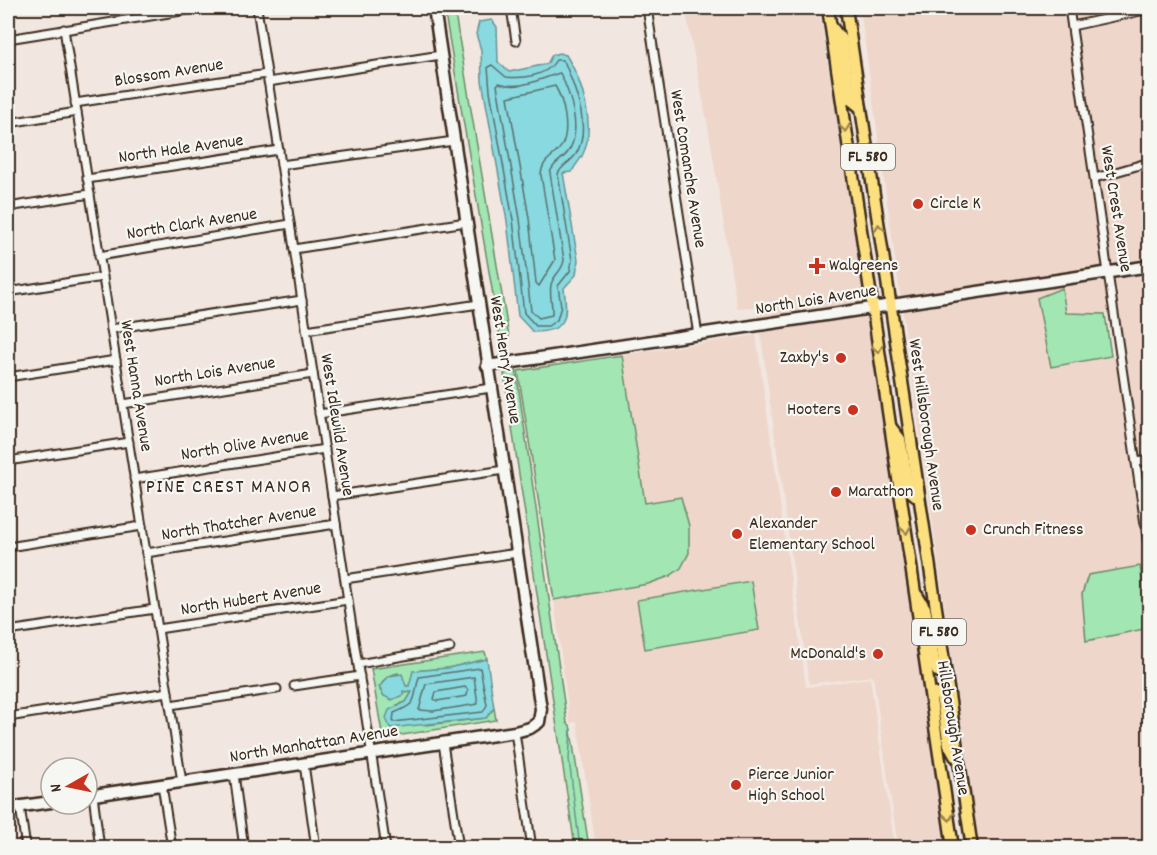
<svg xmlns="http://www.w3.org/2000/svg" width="1157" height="855" font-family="Dekko,sans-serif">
<rect width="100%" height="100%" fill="#f2e7e0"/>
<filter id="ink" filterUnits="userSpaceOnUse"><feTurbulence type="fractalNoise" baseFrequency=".0167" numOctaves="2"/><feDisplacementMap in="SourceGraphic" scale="12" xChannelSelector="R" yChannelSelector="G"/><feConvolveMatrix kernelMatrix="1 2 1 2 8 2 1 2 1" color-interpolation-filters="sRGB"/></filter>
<g filter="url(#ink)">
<g fill="#eed6cb">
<path d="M685 8H819L867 307 759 323 756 307 737 308 709 132Z"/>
<path d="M860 8H1065L1106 270 901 301Z"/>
<path d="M1073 8H1142L1075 22Z"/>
<path d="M1149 12V158L1098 174 1076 29Z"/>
<path d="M1149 165V263L1113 269 1099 180Z"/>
<path d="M1149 270V457L1139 458 1114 275Z"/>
<path d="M1106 276 1111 309 1105 314 1066 313 1051 367 1111 356 1118 359 1150 584V781L1147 782 1149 799 1150 842 1142 847H979L902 308Z"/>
<path d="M868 313 948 847H898L873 676 809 684 760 329Z"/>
<path d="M756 335 806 687 870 678 895 847H596L577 722 570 723 554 600 648 584 689 553V526L645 504 622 355Z"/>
<path d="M1149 463V533L1140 465Z"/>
</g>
<g fill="#a1e6b3" stroke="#6e8868" stroke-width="1.5">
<path d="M444 8H454L509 337 501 342Z"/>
<path d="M1062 288 1066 313 1105 314 1111 356 1051 367 1037 298Z"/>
<path d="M622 355 645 503 681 497 689 526V553L681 568 670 576 648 584 554 600 518 371Z"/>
<path d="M516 370 567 723 570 725 589 847H575L504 374Z"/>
<path d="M1140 566 1149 628 1086 641 1082 594 1088 575Z"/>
<path d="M751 581 759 630 645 649 637 600Z"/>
<path d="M485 652 487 659 448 668 414 671 409 686H406L398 673C387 676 382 679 380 690L384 696 412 692 406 702 397 705 426 725 486 718 494 708 496 720 390 737 382 733 371 669Z"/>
</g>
<g fill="#88d9e0" stroke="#699392" stroke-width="1.5">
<path d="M492 20 497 27 498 62 509 72 547 64 552 55 559 53 566 55C582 80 597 128 582 156 579 162 574 166 572 172L563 173 578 260 576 275 564 288C568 318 567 332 533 332L518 316 507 221 482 81 481 50 476 34 479 22Z"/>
<path d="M487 659 494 708 486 718 390 728 386 718 389 710 406 702 412 692 403 691V695L392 700 384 696 379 687 389 676 402 674 406 686H409L413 671 448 668Z"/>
</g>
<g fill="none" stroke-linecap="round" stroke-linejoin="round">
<g stroke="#5a706c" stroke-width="1.5">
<path d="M556 60H562L565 63C575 89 592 128 576 154 570 163 560 167 558 174L572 260 570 271 558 286 561 306 557 320 548 326H536L524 313 513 220 490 91 488 67 492 65 506 77C524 79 547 76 556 60Z"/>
<path d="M560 73C570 93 583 131 568 152 562 161 553 162 550 173L564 260C563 271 553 275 551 285 549 295 553 305 552 315L539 318 531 311 520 219 497 85 499 83C520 91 541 78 560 73Z"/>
<path d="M555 86C564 101 570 130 562 145 555 158 542 158 541 175L555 260 539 286 536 283 529 218 508 97Z"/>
<path d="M480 668 487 705 483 712 393 722 394 713C420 702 412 701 419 677Z"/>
<path d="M474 677 478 704 433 711 419 710 426 684Z"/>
<path d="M465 687 468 690 467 696 437 701 434 699 436 692Z"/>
</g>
<path stroke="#699392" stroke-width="1.5" d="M571 729 569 759 580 848"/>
<defs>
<g id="street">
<path d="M257 8 386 848"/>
<path d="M511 8 516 41"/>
<path d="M647 8 698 335"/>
<path d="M1069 8 1150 558"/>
<path d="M1072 26 1150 9"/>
<path d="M64 29 182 782"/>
<path d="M8 39 200 8"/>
<path d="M268 82 441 55"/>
<path d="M75 103 267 74"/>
<path d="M8 123 77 112"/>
<path d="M281 165 454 141"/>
<path d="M1095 178 1150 162"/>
<path d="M87 179 279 150"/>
<path d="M8 207 90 194"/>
<path d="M294 249 466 222"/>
<path d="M99 256 290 224"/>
<path d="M8 292 103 277"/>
<path d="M111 329 302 300"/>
<path d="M306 330 479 304"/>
<path d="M8 377 116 360"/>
<path d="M123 404 313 374"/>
<path d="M319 414 491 388"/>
<path d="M8 461 129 442"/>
<path d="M1136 462 1150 460"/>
<path d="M134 479 325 449"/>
<path d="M332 496 504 470"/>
<path d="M8 547 142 526"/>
<path d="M146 553 336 524"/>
<path d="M345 579 517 553"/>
<path d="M158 629 348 600"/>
<path d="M8 631 155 609"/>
<path d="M358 664 450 648"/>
<path d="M294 686 360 676"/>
<path d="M170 705 277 689"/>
<path d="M8 717 168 692"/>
<path d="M515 732 532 848"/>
<path d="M443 743 459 848"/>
<path d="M304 764 316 848"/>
<path d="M234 774 244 848"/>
<path d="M162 785 172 848"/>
<path d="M93 795 100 848"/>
<path d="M20 806 26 848"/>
</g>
<g id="secondary">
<path d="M487 366 1150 266"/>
<path d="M87 796 515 732 530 728 539 722 541 709 434 8"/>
<path d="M8 808 51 802"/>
</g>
<g id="primary">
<path d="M828 8 953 848"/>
<path d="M846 8 972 848"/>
<path d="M831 26 841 39 850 99 861 108"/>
<path d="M890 426 900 439 909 490 919 498"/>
<path d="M917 595 925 608 935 667 937 671 946 675"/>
<path d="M930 692 941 696 949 745 955 756"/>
</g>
</defs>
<use href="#street" stroke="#3b2a1e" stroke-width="11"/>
<use href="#secondary" stroke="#3b2a1e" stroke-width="15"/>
<use href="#primary" stroke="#3b2a1e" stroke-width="15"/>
<use href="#street" stroke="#f6f6f2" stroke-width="7"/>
<use href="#secondary" stroke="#f6f6f2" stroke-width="10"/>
<use href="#primary" stroke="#fce080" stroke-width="10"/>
</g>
<defs><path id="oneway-chevron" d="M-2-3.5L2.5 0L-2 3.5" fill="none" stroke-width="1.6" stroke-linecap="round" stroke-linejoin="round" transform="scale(1.5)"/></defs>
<g stroke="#9c854f">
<use href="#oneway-chevron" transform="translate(845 128) rotate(82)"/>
<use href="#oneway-chevron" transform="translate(879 228) rotate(-98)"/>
<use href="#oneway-chevron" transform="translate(878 349) rotate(81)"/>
<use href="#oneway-chevron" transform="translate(906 530) rotate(81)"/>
<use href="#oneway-chevron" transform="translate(949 817) rotate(81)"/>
</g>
</g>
<g fill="#c8321e" stroke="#f6f6f2" stroke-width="2">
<circle cx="918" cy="204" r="6"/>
<path d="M814 257h6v6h6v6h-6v6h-6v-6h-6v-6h6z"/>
<circle cx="841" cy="358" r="6"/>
<circle cx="853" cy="410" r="6"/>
<circle cx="836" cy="492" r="6"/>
<circle cx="971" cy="530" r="6"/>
<circle cx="737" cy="534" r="6"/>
<circle cx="878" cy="654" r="6"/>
<circle cx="736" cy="785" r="6"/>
</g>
<g text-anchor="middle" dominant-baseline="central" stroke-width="4.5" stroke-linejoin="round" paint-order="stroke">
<g fill="#f6f6f2" stroke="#73675e" stroke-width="1.5">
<rect x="841" y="144" width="54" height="26" rx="4.5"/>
<rect x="912" y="619" width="54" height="26" rx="4.5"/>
</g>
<g font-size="16" font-weight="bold" fill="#3b2a1e">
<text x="868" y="157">FL 580</text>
<text x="939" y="632">FL 580</text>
</g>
<g font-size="18" fill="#3b2a1e" stroke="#f6f6f2">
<text transform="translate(169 74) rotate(-9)">Blossom Avenue</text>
<text transform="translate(181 150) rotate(-8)">North Hale Avenue</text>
<text transform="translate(687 169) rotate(81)">West Comanche Avenue</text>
<text transform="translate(1115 209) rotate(81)">West Crest Avenue</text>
<text transform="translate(192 225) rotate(-9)">North Clark Avenue</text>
<text transform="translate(816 301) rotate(-9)">North Lois Avenue</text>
<text transform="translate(504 360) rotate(81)">West Henry Avenue</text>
<text transform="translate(215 373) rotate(-9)">North Lois Avenue</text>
<text transform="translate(135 386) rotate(81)">West Hanna Avenue</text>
<text transform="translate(336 425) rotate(81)">West Idlewild Avenue</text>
<text transform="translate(925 425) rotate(82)">West Hillsborough Avenue</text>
<text transform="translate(245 446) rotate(-9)">North Olive Avenue</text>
<text transform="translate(239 524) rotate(-9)">North Thatcher Avenue</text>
<text transform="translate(251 600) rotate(-9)">North Hubert Avenue</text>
<text transform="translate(952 728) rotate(81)">Hillsborough Avenue</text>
<text transform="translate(314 745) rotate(-9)">North Manhattan Avenue</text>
</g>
<g font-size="18" fill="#3b2a1e" stroke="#f6f6f2" text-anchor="start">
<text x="930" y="204">Circle K</text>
<text x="829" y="266">Walgreens</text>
<text x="829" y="358" text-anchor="end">Zaxby's</text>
<text x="841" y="410" text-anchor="end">Hooters</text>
<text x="848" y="492">Marathon</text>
<text x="749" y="524">Alexander<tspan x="749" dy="21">Elementary School</tspan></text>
<text x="983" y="530">Crunch Fitness</text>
<text x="866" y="654" text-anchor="end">McDonald's</text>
<text x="748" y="775">Pierce Junior<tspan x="748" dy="21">High School</tspan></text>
</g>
<g font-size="20" letter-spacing="1.5" fill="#3b2a1e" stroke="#f6f6f2">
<text x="229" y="488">PINE CREST MANOR</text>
</g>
</g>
<rect width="1157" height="855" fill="none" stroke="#f6f6f2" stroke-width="30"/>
<rect x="15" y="15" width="1127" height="825" fill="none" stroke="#3b2a1e" stroke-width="2" filter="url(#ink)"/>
<g transform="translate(69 786) rotate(261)"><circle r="28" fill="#f6f6f2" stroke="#aba49d" stroke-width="1.5"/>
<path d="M0-4.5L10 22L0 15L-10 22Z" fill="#c8321e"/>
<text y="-9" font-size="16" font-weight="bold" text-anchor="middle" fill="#3b2a1e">N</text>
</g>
</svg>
